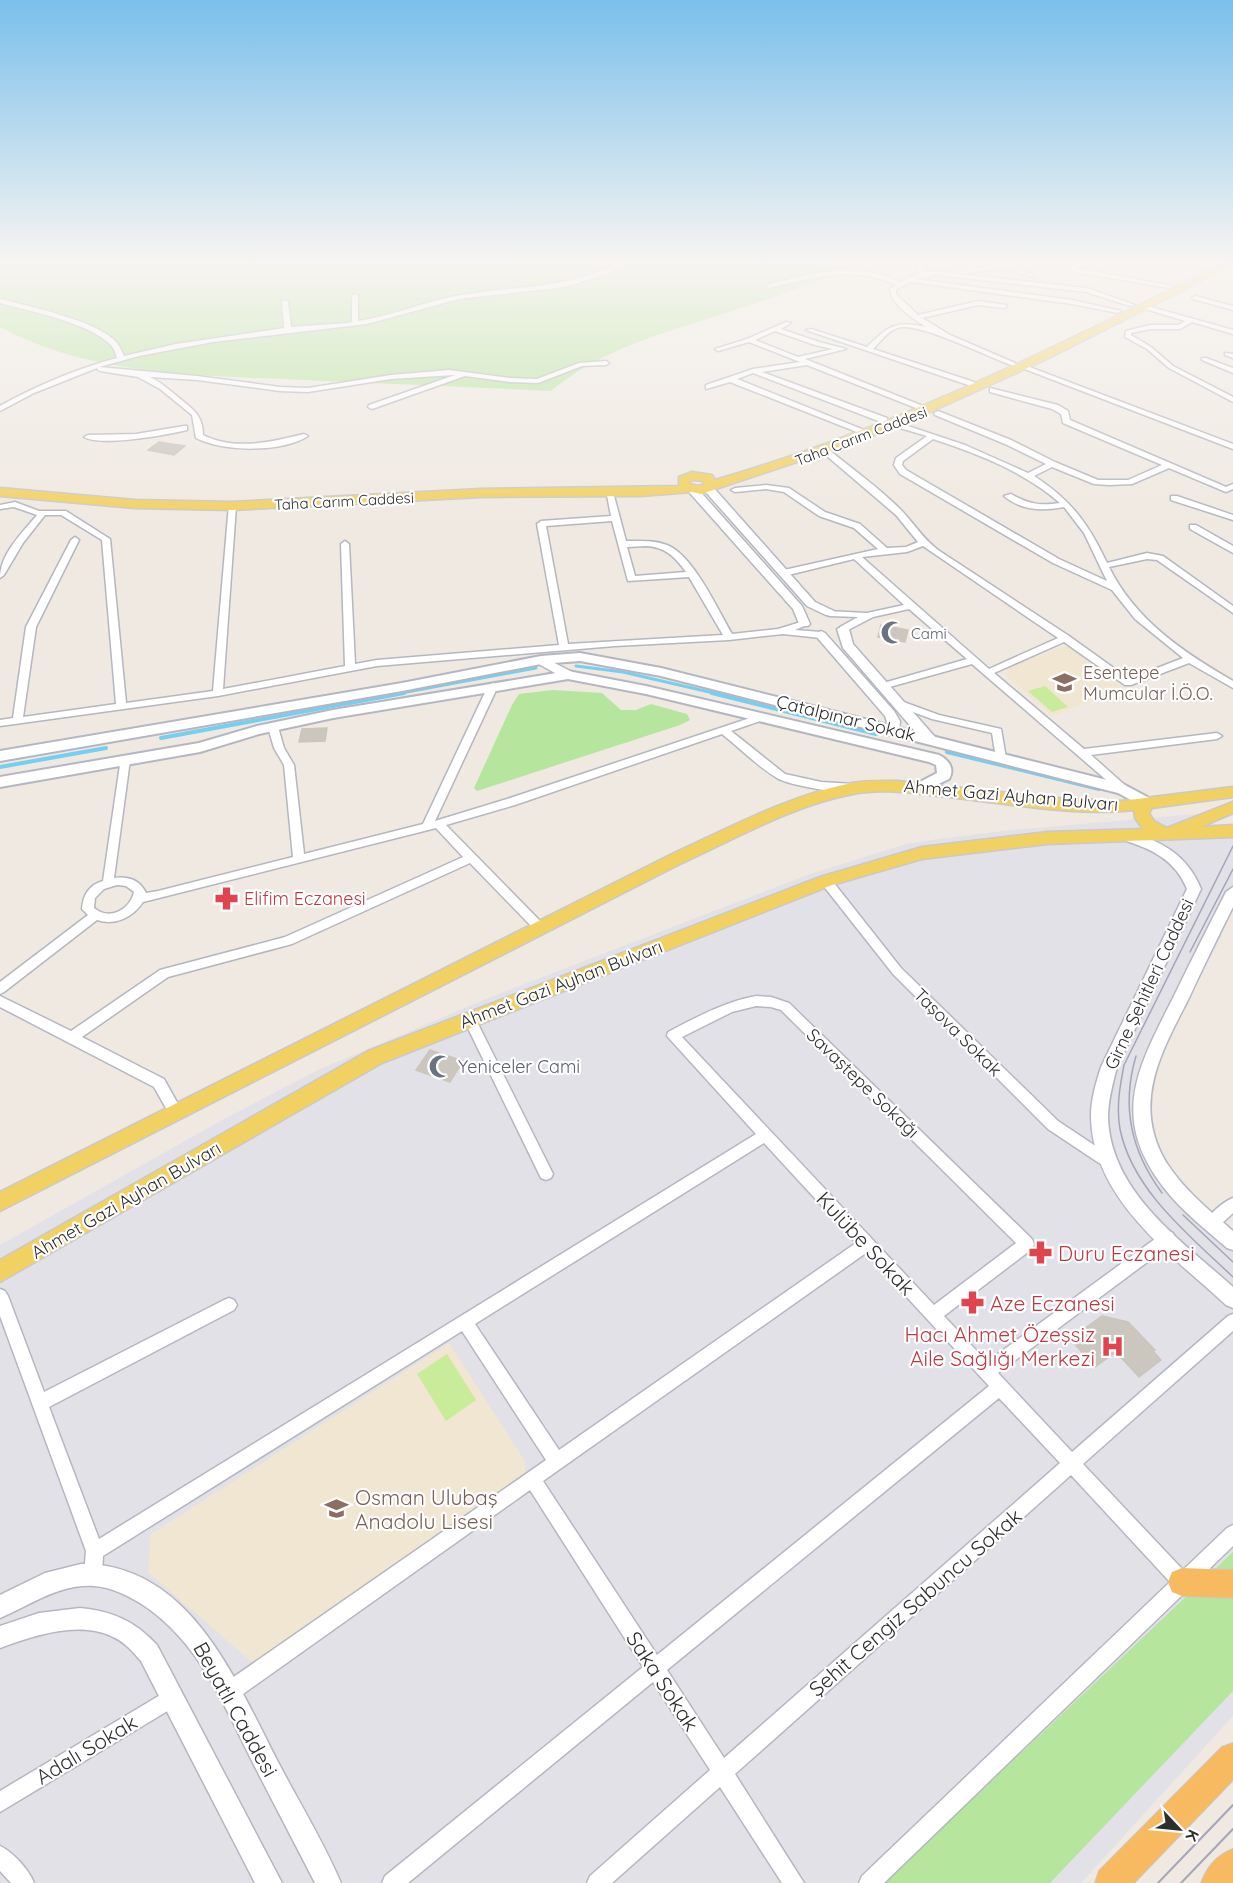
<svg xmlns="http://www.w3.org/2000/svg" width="1233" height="1883" font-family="Quicksand,sans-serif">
<rect width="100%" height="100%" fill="#efe9e1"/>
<path fill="#e3e1e8" d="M1196 814 1233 834V908L1220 939 1150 1074V1115L1159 1145 1175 1175 1185 1191 1233 1231V1716L1081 1883H0V1245L224 1119 318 1070 493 996 810 874 906 844 938 839 1003 831Z"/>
<g fill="#f0e6d1">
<path d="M1071 644 1124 688 1052 716 1006 676 1010 666Z"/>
<path d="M449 1343 525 1461V1473L519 1484 259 1668 148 1572 151 1534Z"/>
</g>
<g fill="#b6e59e">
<path d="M0 262H871C825 279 779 296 732 311 668 332 604 347 551 391 470 387 388 384 306 380 204 375 93 377 0 327Z"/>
<path d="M553 690 602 693 621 710H636L651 704 687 714 690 720 680 725 477 791 474 788 512 705 519 694Z"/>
<path d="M1233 1552V1691L1050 1883H884Z"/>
</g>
<g fill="#c9ec9a">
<path d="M1045 686 1068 707 1052 712 1028 691Z"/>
<path d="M447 1354 476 1400 446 1421 417 1374Z"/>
</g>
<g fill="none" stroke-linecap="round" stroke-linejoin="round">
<g stroke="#75cff0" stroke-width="3">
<path d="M576 666 623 672 718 694"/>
<path d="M396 694 536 668"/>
</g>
<g stroke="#75cff0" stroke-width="4">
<path d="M712 693 876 734"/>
<path d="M161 738 404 693"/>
<path d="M947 752 1099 789"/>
<path d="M0 767 106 748"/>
</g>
</g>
<g fill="#cbc7bf" stroke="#cbc5ba" stroke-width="1.5">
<path d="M159 442 185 446 174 455 148 450Z"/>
<path d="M881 625 908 630 905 642 878 637Z"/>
<path d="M327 728 325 741 299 742 302 729Z"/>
<path d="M430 1050 463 1061 450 1082 416 1070Z"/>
<path d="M1102 1316 1128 1322 1155 1350 1153 1351 1161 1360 1139 1377 1116 1352 1095 1367 1072 1341 1080 1336 1077 1334Z"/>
</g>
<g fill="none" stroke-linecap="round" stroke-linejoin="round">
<defs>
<g id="minor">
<path d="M621 262H628L607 274 565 287 459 299 367 324 213 342 139 356 99 367 197 376 280 387 308 388 391 375 449 370 510 378 537 379 579 363 606 361 609 363 606 365 582 366 538 383 510 382 465 376 372 409 368 407 369 405 455 375 391 379 308 392 280 391 197 380 150 377C161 382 168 389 178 397 192 409 203 414 203 435 235 451 271 442 304 434L308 436C281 453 224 452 196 438L192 415 160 389 138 377 100 371 98 370 97 368 34 393 0 411V406C38 385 76 369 117 358 116 353 114 349 111 345 90 323 29 311 0 303V299C30 307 97 320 117 343 120 347 122 352 124 356L176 344 284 328 282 302 285 300 288 302 291 327 347 323 352 322V296L355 294 358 296V321C392 316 423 302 456 296 517 285 562 291 621 262Z"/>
<path d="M916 262H922L925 272 936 271 956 273 955 272 958 270 1013 262 1010 266 1035 276V278L1006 268 959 274 1087 288 1135 305 1130 306 1086 292 936 275 916 279 1072 300 1121 311 1118 313 1072 304 911 282 896 290V294L918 315 978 301 1006 305 1007 306 1004 308 978 305 922 318 950 335 1015 363V365H1011C988 357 917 321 897 328 888 331 880 342 873 349L974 382 975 384 971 386 806 330 811 329 867 347C888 326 895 320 926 327 914 319 890 304 890 289L896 285C854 265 811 278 769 288L766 286C774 282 784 281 793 278 830 270 865 265 900 282L919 273Z"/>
<path d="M1086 262H1096L1076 268 1173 286 1170 288 1075 272 1068 267Z"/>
<path d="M1195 296 1233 306V310L1193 299 1192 298Z"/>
<path d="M1144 305 1233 330V334L1192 322 1180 329H1150L1131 333V335L1151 347 1173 366 1233 397V402L1169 368 1147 349 1125 337 1126 331 1150 325H1179L1185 321 1142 308V306Z"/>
<path d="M786 322 791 323 781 329 819 342 846 349 805 359 923 406 916 408 807 365 762 372 887 418V422H881L753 373 737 379 864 430 857 432 730 382 706 389V385L753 369 800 362 749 342 718 351 715 349 747 339ZM775 331 815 345 833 349 798 357 755 340Z"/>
<path d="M1225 353 1233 354V358L1225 355Z"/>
<path d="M1202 358H1206L1233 368V373L1202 360Z"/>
<path d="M1024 365 1233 444V449L1022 368V366Z"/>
<path d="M990 388 1058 405 1068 411 1070 420 1226 487 1233 484V489L1226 492 1169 468 1132 484 1109 485 1094 484 1052 467 1034 476C1071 500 1088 523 1107 563L1147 553 1163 556 1233 606V613L1157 560 1147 559 1109 567C1135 620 1183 652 1233 681V688L1189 663 1131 685H1125L1064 642 994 673 1084 749 1217 733 1222 736 1217 739 1091 755 1127 787 1128 789 1127 791H1119L972 664 886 688H880V684L967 659 909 609 873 617 846 631H840V627L858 617 830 616 827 615V611L867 613 904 605 854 559 784 576 780 573 784 570 878 549 854 528 819 516 784 492 766 489 735 492 731 490 735 488 766 485 789 488 825 512 860 524 887 548 906 547 918 542 896 515 821 451 828 449C852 469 878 487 900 509 914 523 922 538 938 550L1069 636 1129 679 1183 658 1135 619 1112 590 1053 563 900 474 894 465 896 458 927 436 893 426V422H896L965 445 1028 473 1046 464 1005 444 935 415 934 413 938 411 1011 440 1055 462 1098 480H1128L1162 465 1063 423 1061 414 1052 409 990 392ZM933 439C979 454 1024 472 1060 503 1040 506 1028 504 1011 494L1004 496C1022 511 1042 511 1064 507L1084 533 1107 581 1059 559 906 470 902 465 903 461ZM923 546 1058 638 989 669 862 557 907 552Z"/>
<path d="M184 426H187V430C166 435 101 447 84 437L88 435 136 434Z"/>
<path d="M606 490 613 492 626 541C639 541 654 540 667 545 693 555 718 610 732 634L778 629 804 621 809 624 795 630 821 632 826 635 821 638 783 634 729 640 615 646 377 666 218 696 0 726V720L13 718 26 627 71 540 75 537 79 540 36 627 23 717 116 704 102 540 61 515H45L23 543 4 575 0 578C0 554 22 533 37 515L14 507 0 509V505L15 502 39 511H66L110 539 126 703 213 691 229 504 236 506 223 689 345 666 341 544 345 541 349 544 355 664 377 660 559 645 537 524 541 521 611 516ZM612 521 628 581 689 577 723 635 568 644 546 526ZM646 546C666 547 675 557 686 572L635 576 627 547Z"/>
<path d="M1171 496H1177L1233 515V520L1171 500Z"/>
<path d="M1190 525H1196L1233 546V553L1190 529Z"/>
<path d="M493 683 498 686 435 821 507 799 762 714 767 717 766 719 731 731 785 774 821 782 853 784 858 788C849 797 788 785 777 778 757 766 740 748 722 734L515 805 446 825 544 925 546 928 544 931H536L470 863 292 944 168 977 82 1037 164 1079 183 1113 181 1117 176 1119 171 1117 154 1087 0 1007V996L71 1031 160 970 285 937 463 857 436 828 143 902C133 917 116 926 97 920L4 992 0 994V982L88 915 82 909C83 895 89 885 103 881L121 758H129L130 760 114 878C128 876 140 880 146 893L158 891 293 857 284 765 274 748 268 727 273 724 278 727 284 748 294 765 304 854 423 824 488 686ZM117 885 126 886 134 892C130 910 109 921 94 908L95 898 104 889Z"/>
<path d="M898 700 939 715 1001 729 1006 758 1001 761 996 758 992 733 932 719 894 705V701Z"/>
<path d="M826 877 830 878 901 968 1058 1121 1115 1159 1117 1163 1115 1167 1110 1169 1105 1167 1048 1129 893 974 822 884 820 881 822 878Z"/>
<path d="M756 996 771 997 789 1003 1032 1239 1034 1244 1032 1249 944 1316 987 1362 1163 1233 1168 1231 1173 1233 1175 1238 1173 1243 998 1373 1072 1452 1228 1316 1233 1314V1331L1083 1464 1183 1570 1227 1528 1233 1525V1546L884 1883H859L862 1876 1170 1582 1071 1475 735 1774 804 1883H782L720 1787 612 1883H587L590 1876 710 1770 653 1682 408 1883H382L385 1876 643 1667 530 1490 236 1699 229 1701 222 1699 220 1692 222 1685 546 1460 462 1331 103 1556 102 1575 99 1581 93 1584 87 1581 84 1575 86 1551 0 1316V1289L5 1291 8 1296 44 1392 224 1300 229 1298 234 1300 237 1305 234 1310 49 1407 99 1539 756 1134 667 1036 668 1032C697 1017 724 1002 756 996ZM756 1006 771 1007 781 1010 1016 1243 934 1305 682 1037 732 1012ZM764 1143 856 1243 559 1450 475 1324ZM866 1253 989 1386 657 1655 543 1481ZM999 1398 1060 1463 724 1758 667 1670Z"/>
<path d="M470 1015 474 1016 553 1174 551 1178 546 1180 541 1178 464 1020 466 1016Z"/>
<path d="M1233 1198V1213L1217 1228 1212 1229 1207 1228 1205 1223C1210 1213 1223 1202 1233 1198Z"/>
<path d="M172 1688 179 1690 181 1697 179 1704 0 1812V1791Z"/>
<path d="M0 1846C13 1852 29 1870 34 1883H11L0 1871Z"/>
</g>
<g id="tertiary">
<path d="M704 486H712L815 602 834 611V615H826L807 606 704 490Z"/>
<path d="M689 488H697L802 606 810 624 808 626H800L793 609 689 492Z"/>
<path d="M843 626 849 629 853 644 935 737 936 740 935 743H925L843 648 837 629Z"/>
<path d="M821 631 825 633 894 711 900 721 899 733H891L885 716 815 635Z"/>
<path d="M541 656 572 672 574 675 572 678H564L537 663 535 660Z"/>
<path d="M1125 831C1160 840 1187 854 1201 889L1117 1067C1113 1083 1108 1100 1108 1117 1110 1192 1182 1241 1233 1287V1308L1226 1305C1172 1255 1092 1199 1091 1116 1091 1099 1096 1083 1101 1067L1187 889C1175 859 1150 848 1120 839L1118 836 1120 833Z"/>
<path d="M1233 887V907C1218 937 1203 967 1189 998 1162 1051 1131 1103 1166 1162 1183 1189 1209 1210 1233 1231V1250L1227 1248C1205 1229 1182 1211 1164 1188 1109 1117 1138 1067 1173 998 1190 963 1208 927 1226 892Z"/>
<path d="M81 1564C190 1563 236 1681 278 1762 299 1802 323 1841 341 1883H315C295 1844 274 1804 254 1765 224 1706 199 1640 140 1603 126 1595 111 1587 94 1586 58 1584 31 1605 0 1618V1595L45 1573Z"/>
<path d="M80 1608C112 1611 135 1621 157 1645L282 1883H255L141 1661C133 1652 125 1642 113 1637 79 1620 33 1636 0 1648V1626L39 1613Z"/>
</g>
<g id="secondary">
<path d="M580 653 661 668 1123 784 1151 799 1153 803 1146 808 1118 793 661 676 580 661 541 664 402 691 0 761V751L402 683 541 656Z"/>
<path d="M568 671 646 686 939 755C949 760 955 769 949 779L926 790H916L914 787 916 784 937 773 936 765 929 762 646 694 568 679 333 718 259 734 200 752 0 787V777L199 743 257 726 333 710Z"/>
</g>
<g id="primary">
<path d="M1225 262H1233V265L1045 360 917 418 851 444 701 494 692 492 641 496 481 497 232 510 135 508 0 496V488L135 500 232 502 481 489 679 486V477L692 472 712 475 715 480C894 428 1059 346 1225 262ZM693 480 703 481 704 484 699 486 690 484 689 482Z"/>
<path d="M898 781 1056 798 1121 801 1233 787V797L1152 808 1149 813 1154 821 1167 828 1233 802V813L1201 827 1233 825V837L1048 844 922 859 832 885 382 1063 0 1282V1260L368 1051 820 877 922 847 1048 832 1143 829 1135 818 1134 810C1077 817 998 802 939 796 911 793 881 788 853 794 793 805 735 839 680 864L0 1211V1192L668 856C727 829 787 796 852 783 867 780 883 781 898 781Z"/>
</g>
<g id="trunk">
<path d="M1182 1568 1233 1570V1598L1182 1596 1172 1592 1168 1582 1172 1572Z"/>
<path d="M1233 1743V1780L1134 1883H1095L1099 1871 1222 1747Z"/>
<path d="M1233 1849V1883H1201C1207 1867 1217 1855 1233 1849Z"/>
</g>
</defs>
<use href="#minor" stroke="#b4b7c1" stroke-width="3"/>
<use href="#tertiary" stroke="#b4b7c1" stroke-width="3"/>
<use href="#secondary" stroke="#b4b7c1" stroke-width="4"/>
<use href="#primary" stroke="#c9c9c9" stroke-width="3"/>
<use href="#trunk" stroke="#c9c9c9" stroke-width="2"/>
<use href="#minor" fill="#fff" fill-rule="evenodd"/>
<use href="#tertiary" fill="#fff" fill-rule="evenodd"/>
<use href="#secondary" fill="#fff" fill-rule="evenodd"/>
<use href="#primary" fill="#f2d163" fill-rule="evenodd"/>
<use href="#trunk" fill="#f8ba60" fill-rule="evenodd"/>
<g stroke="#a3a6b8" stroke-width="1.5">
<path d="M1233 846 1124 1065C1120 1086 1116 1107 1120 1129 1132 1190 1190 1236 1233 1277"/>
<path d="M1190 952 1233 869"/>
<path d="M1136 1056C1121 1107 1131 1151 1162 1193"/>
<path d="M1183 1215 1233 1262"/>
</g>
<g stroke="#a3a6b8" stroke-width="2">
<path d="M1158 1883 1233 1805"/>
<path d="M1181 1883 1233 1829"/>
</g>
</g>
<linearGradient id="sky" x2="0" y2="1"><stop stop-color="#7abfeb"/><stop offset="0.5" stop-color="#f8f5f2"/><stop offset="1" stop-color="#f8f5f2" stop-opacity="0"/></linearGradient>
<rect width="1233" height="525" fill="url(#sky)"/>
<defs>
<symbol id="mosque-bare" viewBox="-9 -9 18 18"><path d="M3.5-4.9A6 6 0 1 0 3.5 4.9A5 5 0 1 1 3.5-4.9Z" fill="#6b7280" stroke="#fff" stroke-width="2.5" paint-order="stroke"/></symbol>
<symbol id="school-bare" viewBox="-9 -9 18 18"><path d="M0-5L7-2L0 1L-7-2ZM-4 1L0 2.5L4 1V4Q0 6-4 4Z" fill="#8d6e63" stroke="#fff" stroke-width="2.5" paint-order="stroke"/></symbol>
<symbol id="pharmacy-bare" viewBox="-9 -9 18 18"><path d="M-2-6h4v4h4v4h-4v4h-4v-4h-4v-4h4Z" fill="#e0444e" stroke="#fff" stroke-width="2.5" paint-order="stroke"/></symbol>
<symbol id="hospital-bare" viewBox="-9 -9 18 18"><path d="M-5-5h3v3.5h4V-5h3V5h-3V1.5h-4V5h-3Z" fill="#e0444e" stroke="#fff" stroke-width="2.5" paint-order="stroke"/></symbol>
</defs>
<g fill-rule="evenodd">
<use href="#mosque-bare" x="876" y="616" width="33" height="33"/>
<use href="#school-bare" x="1048" y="666" width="33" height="33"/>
<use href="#pharmacy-bare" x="210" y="882" width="33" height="33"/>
<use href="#mosque-bare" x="424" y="1050" width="33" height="33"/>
<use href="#pharmacy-bare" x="1024" y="1236" width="33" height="33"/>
<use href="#pharmacy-bare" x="956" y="1286" width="33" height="33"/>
<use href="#hospital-bare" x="1096" y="1330" width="33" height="33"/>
<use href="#school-bare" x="320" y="1492" width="33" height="33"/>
</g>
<g text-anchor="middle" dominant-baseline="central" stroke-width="4.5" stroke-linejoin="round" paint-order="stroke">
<g font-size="15" fill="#2e2e2e" stroke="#fff">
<text transform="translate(861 436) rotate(-21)">Taha Carım Caddesi</text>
<text transform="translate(344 501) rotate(-3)">Taha Carım Caddesi</text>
</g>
<g font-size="15" fill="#5b616d" stroke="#fff" text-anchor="start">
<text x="911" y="633">Cami</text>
</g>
<g font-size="18" fill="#785e54" stroke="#fff" text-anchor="start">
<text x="1083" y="672">Esentepe<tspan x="1083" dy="21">Mumcular İ.Ö.O.</tspan></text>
</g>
<g font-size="18" fill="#2e2e2e" stroke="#fff">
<text transform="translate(846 718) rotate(14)">Çatalpınar Sokak</text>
<text transform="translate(1011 795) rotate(5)">Ahmet Gazi Ayhan Bulvarı</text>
<text transform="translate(561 984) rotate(-21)">Ahmet Gazi Ayhan Bulvarı</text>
<text transform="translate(1149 984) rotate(-65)">Girne Şehitleri Caddesi</text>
<text transform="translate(958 1032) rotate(45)">Taşova Sokak</text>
<text transform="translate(863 1083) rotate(44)">Savaştepe Sokağı</text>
<text transform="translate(126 1200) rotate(-30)">Ahmet Gazi Ayhan Bulvarı</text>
</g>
<g font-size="18" fill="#be3a42" stroke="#fff" text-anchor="start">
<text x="244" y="898">Elifim Eczanesi</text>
</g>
<g font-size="18" fill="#5b616d" stroke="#fff" text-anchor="start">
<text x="458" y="1066">Yeniceler Cami</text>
</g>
<g font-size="21" fill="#2e2e2e" stroke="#fff">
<text transform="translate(866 1243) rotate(47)">Kulübe Sokak</text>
<text transform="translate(915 1602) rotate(-41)">Şehit Cengiz Sabuncu Sokak</text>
<text transform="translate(663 1681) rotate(57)">Saka Sokak</text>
<text transform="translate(236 1709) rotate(61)">Beyatlı Caddesi</text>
<text transform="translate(86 1749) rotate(-31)">Adalı Sokak</text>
</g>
<g font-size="21" fill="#be3a42" stroke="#fff" text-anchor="start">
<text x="1058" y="1253">Duru Eczanesi</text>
<text x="990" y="1303">Aze Eczanesi</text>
<text x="1095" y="1334" text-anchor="end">Hacı Ahmet Özeşsiz<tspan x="1095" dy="24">Aile Sağlığı Merkezi</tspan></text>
</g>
<g font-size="21" fill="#785e54" stroke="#fff" text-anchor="start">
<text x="355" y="1497">Osman Ulubaş<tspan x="355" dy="24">Anadolu Lisesi</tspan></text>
</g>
</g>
<g transform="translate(1179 1829) rotate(116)" stroke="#ffffff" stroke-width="4.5" paint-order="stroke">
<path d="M0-4.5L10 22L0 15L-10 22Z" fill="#2e2e2e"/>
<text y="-9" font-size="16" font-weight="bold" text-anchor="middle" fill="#2e2e2e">K</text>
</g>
</svg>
